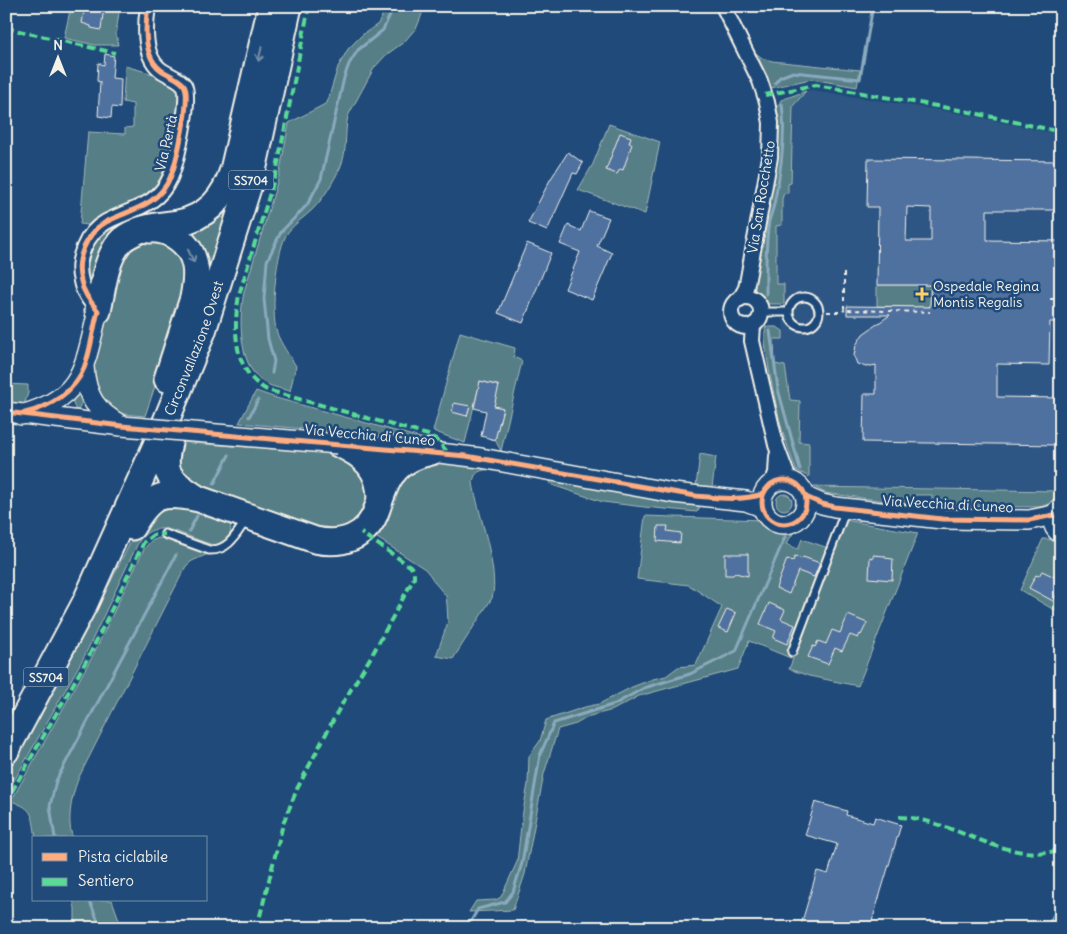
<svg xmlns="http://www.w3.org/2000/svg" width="1067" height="934" font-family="Delius,sans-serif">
<rect width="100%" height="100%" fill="#1f4a7a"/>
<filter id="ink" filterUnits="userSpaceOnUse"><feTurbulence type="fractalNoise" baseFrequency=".02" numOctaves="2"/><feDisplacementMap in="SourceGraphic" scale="10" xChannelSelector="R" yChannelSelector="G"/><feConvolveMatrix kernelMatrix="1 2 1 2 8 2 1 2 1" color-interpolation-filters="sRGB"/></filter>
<g filter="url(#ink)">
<path fill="#2d5685" d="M811 90 963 114 1061 135V491L814 486 809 477V443H799L800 401 790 400 785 366 775 365 774 339 783 338 784 285 776 284V225H782V199L788 184 791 183 793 106 806 91Z"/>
<g fill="#567e86" stroke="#a5b8b7">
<path d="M71 6H120L116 33 118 45H95L64 38Z"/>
<path d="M387 6H425L417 27 404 42 386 55 374 68 348 116C344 133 348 151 340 168 333 182 324 198 313 209 305 217 295 223 288 232 276 249 270 312 277 333 281 344 289 355 296 366L290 391C280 388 269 387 261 380 238 363 239 317 244 292L279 176 289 123 327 103 338 67 348 49 362 35 378 24Z"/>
<path d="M752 50 762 58 772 61 860 70 857 87 811 79 771 88Z"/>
<path d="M125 66 161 76 178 88 179 123 169 168 158 192 93 226 80 224 88 132 125 134V128L133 127V104L123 102Z"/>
<path d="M806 91 793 106 791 183 788 184V193H784L782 199V225L776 226V284H784V304H766L757 297 755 292V261L777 108 781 100Z"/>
<path d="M609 124 660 142 645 214 578 190 593 164Z"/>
<path d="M236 189 200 309 176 230Z"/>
<path d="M152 207 139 220 94 293 89 288 85 268 86 259 98 233Z"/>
<path d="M150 237 185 253V297L145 416 123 414 107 407 93 385V364L117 266 132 243Z"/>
<path d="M877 285H931L930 307 877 306Z"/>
<path d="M766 327H777L783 331V339H774L775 364 785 366 790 400 800 401 799 442 809 443V477L796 470C792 458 787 446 783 433 779 418 760 338 766 327Z"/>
<path d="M460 332 515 348 514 357 522 361 501 451 495 440 503 408 494 406 498 385 480 381 465 443 433 431Z"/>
<path d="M6 384 28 385V393L24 406H6Z"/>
<path d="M80 385C82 395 84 402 77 411 69 401 74 394 80 385Z"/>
<path d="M256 391 276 398 428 440 239 423Z"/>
<path d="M176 442 335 453 345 456 373 487 363 520 335 534 199 490 171 459Z"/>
<path d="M700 454 716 457 712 488 696 486Z"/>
<path d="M431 463 464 465 492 469C481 470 474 471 473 483 478 513 500 572 492 598L453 659 436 656 448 622 447 604 446 596 435 583 430 575 425 569 371 534 403 473Z"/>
<path d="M546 478 646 498 701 505 697 512 644 507 603 502 552 485Z"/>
<path d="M814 487 1057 491H1058L1051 503 1040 507 932 506V495H915V505L825 493Z"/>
<circle cx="784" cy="502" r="8"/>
<path d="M167 501 230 523C233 535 227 545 214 545 188 539 154 512 137 545L85 655 6 795V767L16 749 38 721 90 623 143 517Z"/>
<path d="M645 516 763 520 778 530 793 534 786 544 798 549 802 539 828 548 788 653 794 656 845 520 918 533 858 686 809 676 789 669 793 659 749 641 738 669 639 696 613 710 590 716 576 724 558 729 544 774 525 874 513 910 469 912 476 901 496 900 501 897 517 862 522 817 528 784 529 756 540 741 546 720 585 707 599 704 632 687 653 679 666 676 678 667 696 665 722 607 689 585 637 579Z"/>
<path d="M159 538 169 540 208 554 192 561 186 566 79 777C72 794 66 821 73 838H36C32 816 35 809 11 801L92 657 144 549 151 541Z"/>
<path d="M1043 539 1061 540V614L1020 590Z"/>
<path d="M73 900H112L122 928H75V908Z"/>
</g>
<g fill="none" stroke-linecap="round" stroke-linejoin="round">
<g stroke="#8aaabd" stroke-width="3">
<path d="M775 83 780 77 793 72 860 79 873 6"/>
<path d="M766 294C766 270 765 245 769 221 771 214 774 207 775 199 781 170 786 133 782 104"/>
<path d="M770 331 778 389 800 469"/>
<path d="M272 373 274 361 268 339 264 299 267 261 281 232 307 205 321 179 344 78 349 64 358 50 383 30 394 6"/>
<path d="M249 417 258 400"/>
<path d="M214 484 229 455"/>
<path d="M189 531 197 516"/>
<path d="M55 838 50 806 56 781 176 555"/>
<path d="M89 900 101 928"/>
<path d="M467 928 478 909 505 902 513 892 522 863 540 755 554 723 615 704 644 688 690 674 736 651 785 537"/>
<path d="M1047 928 1061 901"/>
</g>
</g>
<g fill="#4f71a0" stroke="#f4f1e8" fill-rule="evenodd">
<path d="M85 6H104L101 30 91 28V26L82 23Z"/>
<path d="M105 54 114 56 112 78 121 79 120 108 112 107 111 118 98 116 100 82 97 81 98 63 104 65Z"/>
<path d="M620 133 631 137 629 143 632 144 623 170 620 169 617 174 606 170Z"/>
<path d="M568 152 583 163 577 174 573 173 547 231 528 223 550 180Z"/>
<path d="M868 159 1061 161V210H987V240L1061 241V322H1050L1049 365 997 364V397L1061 398 1060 445 863 442 864 394H876V365L866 367 857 364 854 356 856 345 863 334 890 315H847V306L930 307 931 285H877L878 207H867ZM907 207 931 208V241H906Z"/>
<path d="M589 211 609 218 597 246 612 253 592 300 565 289 580 252 560 244 568 225 581 231Z"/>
<path d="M527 243 551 253 523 323 498 313Z"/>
<path d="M480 381 499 386 494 406 503 408 495 440 481 436 486 411 474 408Z"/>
<path d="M454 403 470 406 467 416 452 412Z"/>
<path d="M658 526H668L667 531 681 533 680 543 657 541Z"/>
<path d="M725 554H748V576L735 573 733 575H725Z"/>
<path d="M873 555 885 556V558L893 559 892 580 869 578 870 557 873 558Z"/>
<path d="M795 556 802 559 803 557 820 563 814 577 798 571 789 594 776 588 787 559 793 561Z"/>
<path d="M1042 571 1061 580V587L1053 601 1029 588 1036 575 1039 576Z"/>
<path d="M769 603 785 610 781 619 795 625 787 644 773 638 776 631 760 624Z"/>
<path d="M727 609 736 613 728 632 718 628Z"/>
<path d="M848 615 867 623 861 635 860 634 858 638 850 635 842 651 835 648 828 664 808 657 813 646 815 647 818 641 826 644 832 630 840 633Z"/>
<path d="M815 802 847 811 846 815 873 823 875 817 901 825 870 928H812L801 925 817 871 828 874 837 844 805 835Z"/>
</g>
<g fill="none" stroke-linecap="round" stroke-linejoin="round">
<defs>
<g id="lane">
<circle cx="804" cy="312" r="15"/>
<path d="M761 312H788"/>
<path d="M165 534 209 550C228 551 236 535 246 520"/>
<path d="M792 652 846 509"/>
</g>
<g id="street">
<path d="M723 6 760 81 767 102 771 123 770 157 748 278 746 288 740 299"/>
<circle cx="746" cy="312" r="15"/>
<path d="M98 311C91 302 83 293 81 281 75 260 86 233 106 222 130 209 157 207 170 178 176 164 192 97 184 85 179 78 168 75 161 70 143 57 145 26 148 6"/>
<path d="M753 325 752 341 776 445 786 472 790 480"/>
<path d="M772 483 776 473 777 456"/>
</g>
<g id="secondary">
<path d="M84 367C86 397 96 411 121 425"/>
<path d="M6 412 122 426"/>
<path d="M21 415C84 398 84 367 98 311"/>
<path d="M344 445 431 452 481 458 673 493 746 501 762 507"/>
<circle cx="784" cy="502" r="22"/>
<path d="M806 497 822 504 835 507 942 519 1029 520 1054 515"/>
<path d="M1061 507C1051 515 1050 526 1061 534"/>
</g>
<g id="highway">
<path d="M149 230C170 228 192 244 195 266 197 276 195 287 193 298L167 379"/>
<path d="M98 311C103 288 105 260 120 242 125 236 133 233 140 230 153 225 165 225 178 223 208 217 224 198 233 170L271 6"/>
<path d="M171 435C161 471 165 478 197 498"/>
<path d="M338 444C364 455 380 469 380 499"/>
<path d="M387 448 392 458 394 472"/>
<path d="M132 527C151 494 161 491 199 499L315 540C342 546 368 537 377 509 382 495 385 482 394 471 404 460 417 455 431 452"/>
<path id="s1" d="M6 751 85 603 157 443 203 331 252 175 289 6"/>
</g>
</defs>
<use href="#lane" stroke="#f4f1e8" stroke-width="11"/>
<use href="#street" stroke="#f4f1e8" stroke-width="18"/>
<use href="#secondary" stroke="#f4f1e8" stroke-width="22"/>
<use href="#highway" stroke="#f4f1e8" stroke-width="29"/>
<g stroke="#f4f1e8" stroke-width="2" stroke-dasharray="4 4" stroke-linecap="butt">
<path d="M844 273V308L846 310 930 312"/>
<path d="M1050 299H1061"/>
<path d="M819 312H840L845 310"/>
</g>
<use href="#lane" stroke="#1f4a7a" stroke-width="7"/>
<use href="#street" stroke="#1f4a7a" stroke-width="14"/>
<use href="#secondary" stroke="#1f4a7a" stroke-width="19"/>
<use href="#highway" stroke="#1f4a7a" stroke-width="25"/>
<defs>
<path id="secondary-bridge" d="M122 426 338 444"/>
</defs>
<use href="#secondary-bridge" stroke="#f4f1e8" stroke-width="22" stroke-linecap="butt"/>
<use href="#secondary-bridge" stroke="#1f4a7a" stroke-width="19"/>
<g stroke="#5adb95" stroke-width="4" stroke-dasharray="8 4" stroke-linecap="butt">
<path d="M309 6 276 173 239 295C233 329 233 372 267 390L428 435 436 439 449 454"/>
<path d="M6 28 115 53"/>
<path d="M765 95 816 85 965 111 1061 132"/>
<path d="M6 802 89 656 144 542 153 535 165 534"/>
<path d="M899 817C956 819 999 864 1061 850"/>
<path d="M257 928 283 824 297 789 339 709 372 655 414 578V571L410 566 361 533"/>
</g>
<defs>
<g id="cycleway">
<path d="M6 412 122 426 466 456 696 496C718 498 741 501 763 494"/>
<path d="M25 413C50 407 74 392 84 368 91 350 93 329 98 311 91 302 83 293 81 281 75 260 86 233 106 222 130 209 157 207 170 178 176 164 192 97 184 85 179 78 168 75 161 70 143 57 145 26 148 6"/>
<circle cx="784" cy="502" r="22"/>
<path d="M806 497 822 504 835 507 942 519 1029 520 1054 515"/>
</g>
</defs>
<use href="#cycleway" stroke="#1f4a7a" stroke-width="8"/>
<use href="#cycleway" stroke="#ffac80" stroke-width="5"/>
</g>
<defs><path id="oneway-shaft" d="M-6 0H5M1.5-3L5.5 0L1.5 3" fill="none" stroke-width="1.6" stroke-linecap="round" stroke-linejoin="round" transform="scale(1.25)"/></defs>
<g stroke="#748da6">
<use href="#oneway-shaft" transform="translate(260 54) rotate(103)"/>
<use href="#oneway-shaft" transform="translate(191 256) rotate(65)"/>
</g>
</g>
<path fill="#ffd166" stroke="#1f4a7a" stroke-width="2" d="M919.5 286.5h5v5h5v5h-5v5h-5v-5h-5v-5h5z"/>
<g text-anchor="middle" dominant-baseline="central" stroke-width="5" stroke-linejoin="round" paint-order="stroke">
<g fill="#1f4a7a" stroke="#b4bfc7" stroke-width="1">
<rect x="228.5" y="170.5" width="45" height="19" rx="4"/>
<rect x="23.5" y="667.5" width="45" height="19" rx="4"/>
</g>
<g font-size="12" font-weight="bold" fill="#f4f1e8">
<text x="251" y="180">SS704</text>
<text x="46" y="677">SS704</text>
</g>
<g font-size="14" fill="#f4f1e8" stroke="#1f4a7a">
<text transform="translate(166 143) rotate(-77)">Via Pertà</text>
<text transform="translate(761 197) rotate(-81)">Via San Rocchetto</text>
<text stroke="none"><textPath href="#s1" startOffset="445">Circonvallazione Ovest</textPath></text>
<text transform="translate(370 435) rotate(5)">Via Vecchia di Cuneo</text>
<text transform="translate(948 504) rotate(3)">Via Vecchia di Cuneo</text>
</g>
<g font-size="14" fill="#f4f1e8" stroke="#1f4a7a" text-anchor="start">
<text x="933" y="286">Ospedale Regina<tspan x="933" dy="16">Montis Regalis</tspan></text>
</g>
</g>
<rect width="1067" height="934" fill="none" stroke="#1f4a7a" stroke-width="25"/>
<rect x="12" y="12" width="1042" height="909" fill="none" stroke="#f4f1e8" stroke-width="2" filter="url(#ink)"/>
<rect x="32" y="836" width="175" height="65" fill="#1f4a7a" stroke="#748da6"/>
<rect x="42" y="853" width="25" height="8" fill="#ffac80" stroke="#748da6"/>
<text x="78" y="862" font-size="15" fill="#f4f1e8">Pista ciclabile</text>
<rect x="42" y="878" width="25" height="8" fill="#5adb95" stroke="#748da6"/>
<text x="78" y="886" font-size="15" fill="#f4f1e8">Sentiero</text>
<g transform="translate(58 58)" stroke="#1f4a7a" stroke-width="4" paint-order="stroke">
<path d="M0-4L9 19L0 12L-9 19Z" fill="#f4f1e8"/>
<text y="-8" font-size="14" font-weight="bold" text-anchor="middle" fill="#f4f1e8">N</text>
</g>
</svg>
